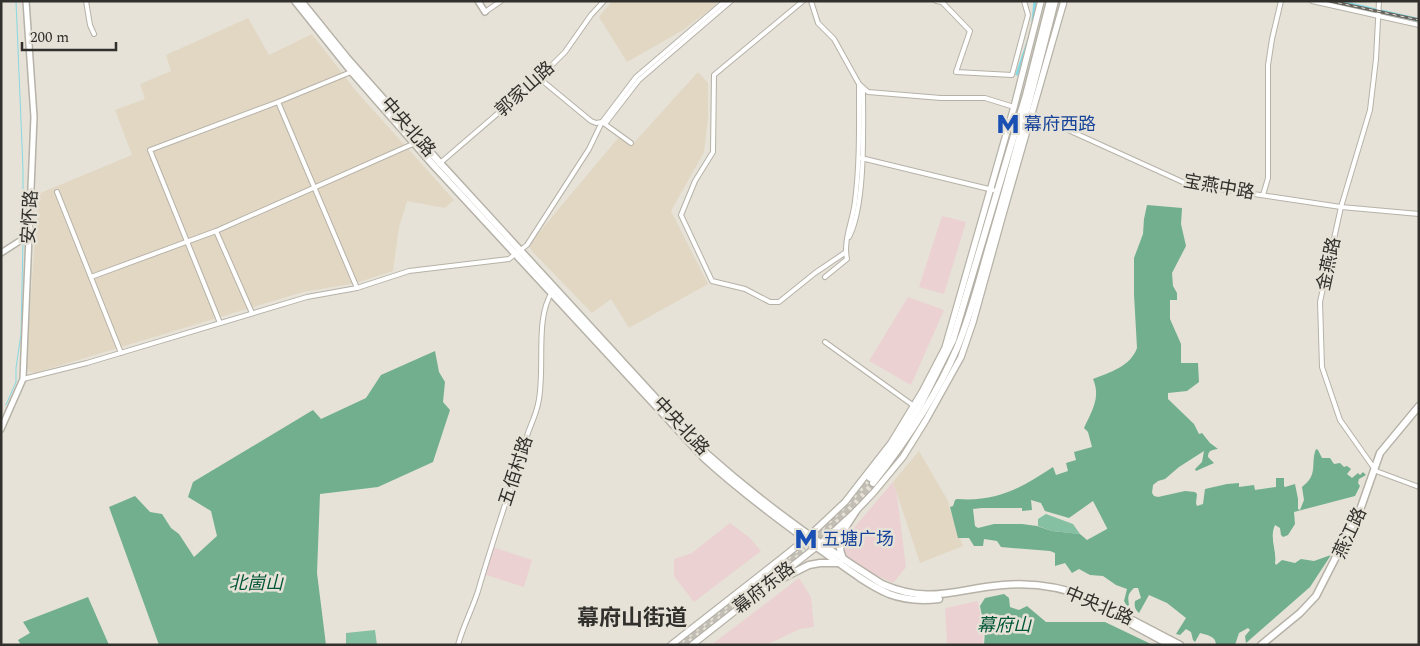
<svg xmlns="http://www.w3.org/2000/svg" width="1420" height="646" font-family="Spectral,'Noto Sans SC',serif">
<rect width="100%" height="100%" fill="#e6e2d7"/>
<g fill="#ecd1d3">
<path d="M942 216 966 222 944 294 919 287Z"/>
<path d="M908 297 944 310 911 385 869 361Z"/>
<path d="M893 482 897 495 906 567 893 583 866 570 849 559 843 547V542L847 536Z"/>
<path d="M730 523 750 538 761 551 694 602 674 576V559L692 553Z"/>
<path d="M492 547 532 560 524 587 483 574Z"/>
<path d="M799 578 811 597 814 627 800 629 766 645H711Z"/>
<path d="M978 601 983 632V645H947L945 608Z"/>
</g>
<g fill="#e2d7c3">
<path d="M612 1H715L717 4 683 30 627 62 599 17Z"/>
<path d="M248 18 269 55 312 34 356 91 454 200 445 208 407 201 399 227 393 271 356 283 303 292 35 373 30 372 26 367 38 194 132 155 115 110 145 99 140 84 171 71 166 55Z"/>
<path d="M698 72 708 83V119L704 152 671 211 708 284 629 328 611 299 592 313 530 249 531 242 619 137 631 146Z"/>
<path d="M919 451 948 501 950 510 963 546 920 563 893 482Z"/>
</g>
<g fill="#84c0a1">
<path d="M1046 514 1073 524 1080 534 1052 531 1038 526V519Z"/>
<path d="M375 630 377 645H346V633Z"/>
</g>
<g fill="#71af8f" fill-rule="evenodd">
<path d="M1147 205 1182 208 1181 224 1186 246 1172 273 1173 286 1177 293V300H1170V319L1181 344V363H1198L1199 382 1187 391 1168 393V399L1194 424 1199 434 1202 433 1210 443 1218 449C1212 450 1208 450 1208 457L1214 463 1196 471 1195 469 1202 462 1204 451 1179 467 1165 479 1158 481 1153 485 1152 493 1154 496 1158 497 1185 491 1195 492 1197 494 1196 503 1197 506 1203 504 1205 489 1227 484 1239 483V487L1254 485 1255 490 1276 487V478H1284V486L1285 487 1295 484 1298 499V509L1300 510 1304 500 1302 487C1319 474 1310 464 1316 449L1318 450 1322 458H1330L1334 464 1340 463 1344 467 1347 466 1351 469 1347 474 1352 478 1358 473 1360 475 1363 472 1366 475 1359 479 1358 483 1360 486 1355 496 1294 512 1295 524 1288 535 1283 537 1281 535 1280 528 1275 525C1269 538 1277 551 1275 563L1276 565 1282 560 1295 563 1301 559 1314 561 1331 555 1310 587 1246 643 1245 636 1250 630 1248 628 1239 633 1235 645H1216C1216 636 1207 635 1200 633L1195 642 1193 640 1191 632 1186 629 1180 635 1176 634 1186 618 1167 603 1149 595 1139 613C1135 610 1134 606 1135 601L1141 598 1138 588H1134C1127 595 1128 597 1129 605L1127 606 1124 601 1127 589 1116 585 1103 576 1090 575 1079 569 1072 573 1065 563 1055 566V553L1050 551 1001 547 997 541 984 539 983 546H974L969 538H958L950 507 953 506 955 500 957 499C998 502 1021 488 1053 467L1056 475 1068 471 1066 463 1076 460 1074 452 1092 447 1088 432 1084 428C1092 411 1101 397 1093 379 1110 372 1130 367 1137 348L1134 294V258L1143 234 1144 219ZM1031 500 1041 503 1045 511 1069 518 1093 501 1107 528V529L1087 540 1080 534 1052 531 1037 526 1022 524H994L978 528 975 526 973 509 982 508H1022V511L1032 510Z"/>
<path d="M435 351 439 372 445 382 443 402 450 410 433 462 378 487 320 494 317 573 326 645H159L109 507 135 496 150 512 162 514 171 528 179 534 194 557 217 536 211 511 188 497 193 482 313 410 321 419 366 398 381 375Z"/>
<path d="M1004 594 1009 598 1010 607 1019 610 1027 606 1046 622H1105L1153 645H984L985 631 980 606 985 598Z"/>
<path d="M88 597 109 645H21L18 640 30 633 23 622Z"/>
</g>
<path fill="#87d8e2" d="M1320 1H1344L1419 18V22Z"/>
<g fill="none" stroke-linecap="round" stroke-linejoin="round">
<g stroke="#87d8e2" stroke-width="1">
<path d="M16 1 23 169V235"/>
<path d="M6 405 16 382V368L21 334 23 241"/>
</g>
<g stroke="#87d8e2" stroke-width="3">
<path d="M1033 21 1035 1"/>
<path d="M1017 74 1029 39"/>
</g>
<g stroke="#c2beb5" stroke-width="6" stroke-dasharray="6 3" stroke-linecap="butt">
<path d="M677 645C743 592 816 544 870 478"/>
<path d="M685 645C750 593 819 546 873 483"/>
</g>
<defs>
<g id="minor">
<path d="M86 1 90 25 94 34"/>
<path d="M803 1 714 75 713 152 695 181 681 215 712 281 745 289 770 302H779L815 273 846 252"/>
<path d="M811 1 818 23 834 39 859 84 868 92 941 98H985L1014 107"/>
<path d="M936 1 942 2 970 31 956 72 1012 75 1028 15 1024 1"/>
<path d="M1312 1 1419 25"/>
<path d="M1379 1 1376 59 1370 110 1341 207 1320 302 1322 367 1340 420 1376 471 1419 487"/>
<path d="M485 12 501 1"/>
<path d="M539 78 591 121 596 123 602 122 631 143"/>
<path d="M278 102 357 288"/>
<path d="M1033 114 1187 184 1341 207 1419 214"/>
<path d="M605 124 639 80 731 1"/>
<path d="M861 158 993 190"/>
<path d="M439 164 539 78 565 52 591 15 604 1"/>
<path d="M57 192 121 353"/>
<path d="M1263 195 1268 178V65L1272 39 1281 1"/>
<path d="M216 231 252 313"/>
<path d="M849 237C866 205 863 126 863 88"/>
<path d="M91 277 216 231 415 143"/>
<path d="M825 277 847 259C843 239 853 221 855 201 860 163 859 123 859 84"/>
<path d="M220 323 150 150 278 102 351 72"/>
<path d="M825 342 914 406"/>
<path d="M23 379 87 363 307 297 357 288 409 271 509 259 527 245 589 149 602 122 636 77 725 1"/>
<path d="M458 645C463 626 472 610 478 591 493 539 511 488 527 436 530 426 536 415 538 404 546 371 534 320 552 292"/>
</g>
<g id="tertiary">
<path d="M478 1 485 12"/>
<path d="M1 253 29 235"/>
<path d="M1 429 23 379 34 117 26 1"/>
</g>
<g id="secondary">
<path d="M671 645 787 554 809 536 845 502 891 443 922 392 945 348 1014 107 1041 1"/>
<path d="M692 645 820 544 856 511 874 492 903 457 926 420 961 357 973 322 1003 214 1064 1"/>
</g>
<g id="primary">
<path d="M295 1 351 71 435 167 704 458C740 491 779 520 818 548 841 564 864 583 889 594 905 600 922 601 939 599"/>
<path d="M301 1 347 58 440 163 707 454C762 503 820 545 882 584 930 605 955 589 1003 585 1033 582 1062 587 1090 598L1180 645"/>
<path d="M843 559C834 537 845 529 856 511"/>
<path d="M767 586 809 565 820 563H839"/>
<path d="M1124 620 1170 645"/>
<path d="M1261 645 1300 613 1316 596 1360 510 1380 453 1419 406"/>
</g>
<g id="trunk">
<path d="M870 478 895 446 920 406 953 340 1026 95 1050 1"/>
<path d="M873 483C906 441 936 397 957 348 972 312 981 273 992 236 1015 158 1035 80 1055 1"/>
</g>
</defs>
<use href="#minor" stroke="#b6b2a8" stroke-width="6"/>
<use href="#tertiary" stroke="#b6b2a8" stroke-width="8"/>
<use href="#secondary" stroke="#b6b2a8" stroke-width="8"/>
<use href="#primary" stroke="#b6b2a8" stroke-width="9"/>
<use href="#trunk" stroke="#b6b2a8" stroke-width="9"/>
<use href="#minor" stroke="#fff" stroke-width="4"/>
<use href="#tertiary" stroke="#fff" stroke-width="5"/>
<use href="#secondary" stroke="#fff" stroke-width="5.5"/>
<use href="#primary" stroke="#fff" stroke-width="6"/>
<use href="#trunk" stroke="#fff" stroke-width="6"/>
<defs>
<path id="rail" d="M1330 1 1419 20"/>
</defs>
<use href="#rail" stroke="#66645e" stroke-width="3"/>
<use href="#rail" stroke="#e6e2d7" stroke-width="1" stroke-dasharray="4" stroke-linecap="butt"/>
</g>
<defs>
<symbol id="metro-bare" viewBox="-9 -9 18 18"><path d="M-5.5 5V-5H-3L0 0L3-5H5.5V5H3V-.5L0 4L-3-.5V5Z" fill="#1a4fb4" stroke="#e6e2d7" stroke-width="2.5" paint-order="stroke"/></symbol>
</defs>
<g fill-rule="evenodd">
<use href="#metro-bare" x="992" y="108" width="32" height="32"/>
<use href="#metro-bare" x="790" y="523" width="32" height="32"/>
</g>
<g text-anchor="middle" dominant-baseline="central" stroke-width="5" stroke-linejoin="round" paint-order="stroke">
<g font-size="18" fill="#31302c" stroke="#e6e2d7">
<text transform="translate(525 89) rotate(-42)">郭家山路</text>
<text transform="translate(408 127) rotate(49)">中央北路</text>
<text transform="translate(1219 187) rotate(10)">宝燕中路</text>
<text transform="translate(30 217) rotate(-87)">安怀路</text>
<text transform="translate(1329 264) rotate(-78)">金燕路</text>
<text transform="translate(681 426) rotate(47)">中央北路</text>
<text transform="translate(516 471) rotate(-72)">五佰村路</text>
<text transform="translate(1350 533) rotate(-65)">燕江路</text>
<text transform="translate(764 588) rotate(-38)">幕府东路</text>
<text transform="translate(1099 606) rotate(23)">中央北路</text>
</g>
<g font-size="18" fill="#164399" stroke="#e6e2d7" text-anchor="start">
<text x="1024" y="124">幕府西路</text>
<text x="822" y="539">五塘广场</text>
</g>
<g font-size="18" font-style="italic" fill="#025638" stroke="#e6e2d7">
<text x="256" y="583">北崮山</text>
<text x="1004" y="625">幕府山</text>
</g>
<g font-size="22" font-weight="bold" fill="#31302c" stroke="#e6e2d7">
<text x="632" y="618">幕府山街道</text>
</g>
</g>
<rect width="1420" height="646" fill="none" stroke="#31302c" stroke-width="5"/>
<path d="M22 42v8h94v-8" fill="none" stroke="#31302c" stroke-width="2.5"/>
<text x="30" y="42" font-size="15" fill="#31302c" stroke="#e6e2d7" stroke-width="4" paint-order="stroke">200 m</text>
</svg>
